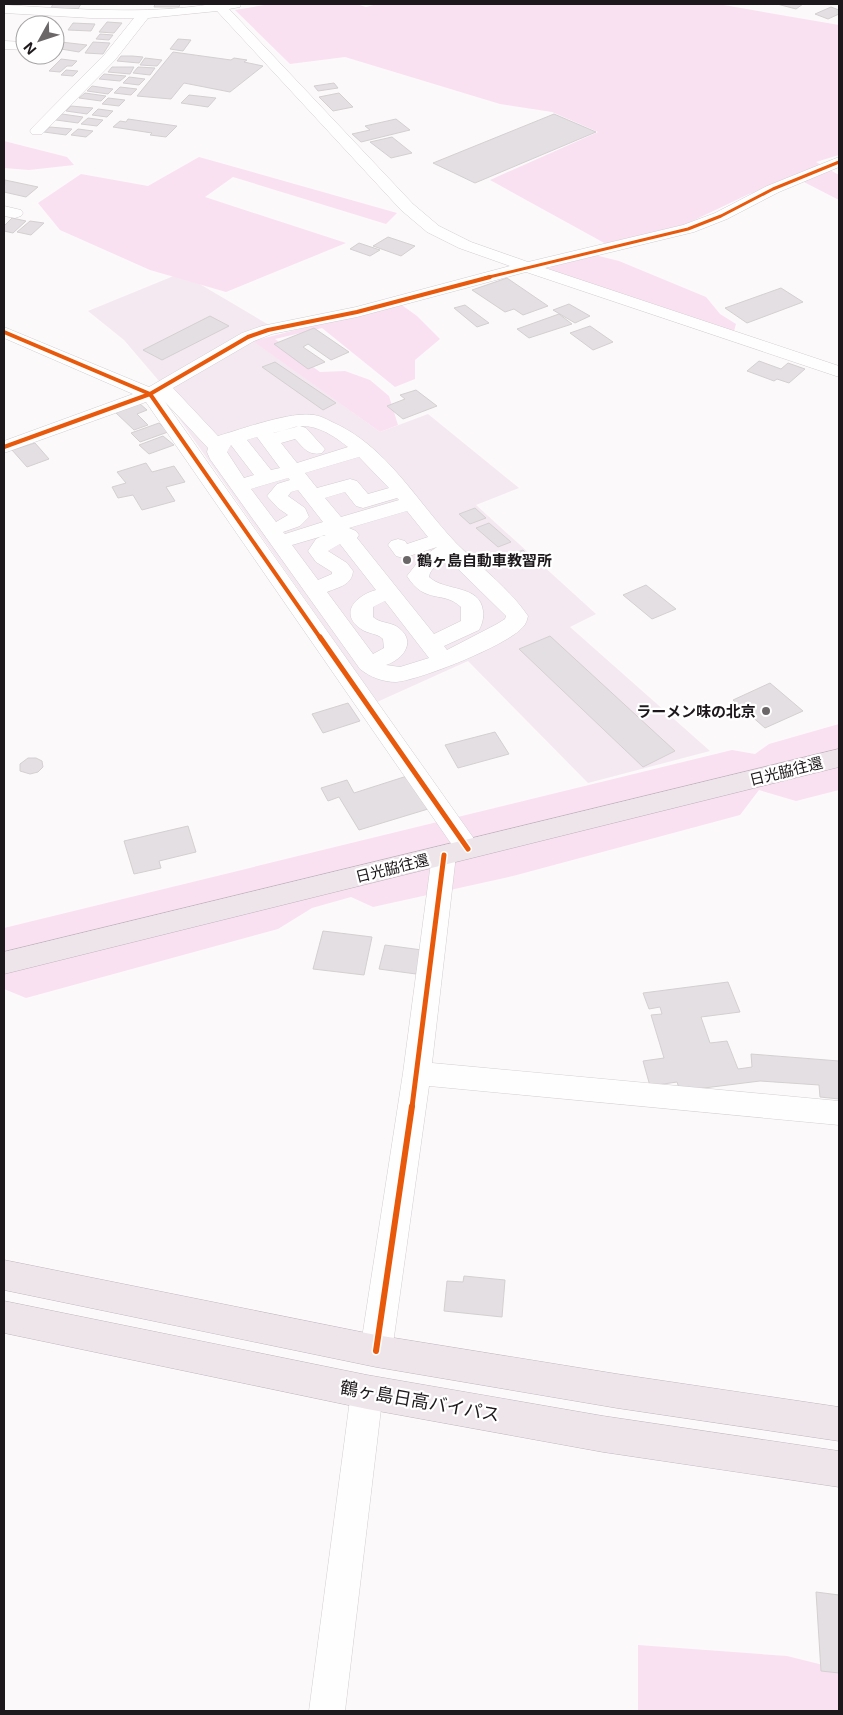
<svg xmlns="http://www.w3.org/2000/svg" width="843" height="1715" font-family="Inter,'Noto Sans JP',sans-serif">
<rect width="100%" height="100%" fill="#fcf9fb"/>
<path fill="#f4e9f0" d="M181 273 269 325 245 334 380 432 428 414 519 488 476 505 596 614 570 627 710 751 588 783 468 661 377 702 162 394 159 381 124 340 88 311Z"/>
<g fill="#fae1f2">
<path d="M270 4H356L366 7 377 4H718L839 25V155L816 162 839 175V200L800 180 749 194 684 225 608 245 490 180 598 132 552 112 500 104 345 57 290 64 235 10Z"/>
<path d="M4 141 67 157 74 165 29 170 4 168Z"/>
<path d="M199 157 397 213 386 224 233 177 205 197 346 243 226 292 150 270 60 230 38 203 81 174 148 186Z"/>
<path d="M591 254 619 261 706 297 720 314 736 324 734 331 547 269 569 259Z"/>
<path d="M399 303 417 316 440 339 415 360V379L395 387 322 328 275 339 320 372 345 371 370 380 389 396 398 425 380 432 253 341Z"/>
<path d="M839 724V790L796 801 759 790 740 815 513 876 373 907 351 897 312 908 278 929 26 998 4 989V928L732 750 755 754 769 744Z"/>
<path d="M638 1645 787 1656 839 1669V1711H638Z"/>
</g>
<g fill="#e3dfe2" stroke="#d4d0d2">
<path d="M53 4H81L78 9 51 8Z"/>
<path d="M155 4H180L179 7H154Z"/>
<path d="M777 4H803L796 9Z"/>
<path d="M831 7 839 10V14L828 19 815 14Z"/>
<path d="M107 22 122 23 114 33 99 32Z"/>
<path d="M73 23 95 24 91 31 68 30Z"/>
<path d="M100 34 113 35 109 40 96 39Z"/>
<path d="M178 39 191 40 183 51 170 49Z"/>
<path d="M61 42 87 45 79 52 55 48Z"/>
<path d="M93 42 110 43 103 54 85 53Z"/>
<path d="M173 52 231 60 234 58 247 60 244 62 263 66 230 92 184 83 171 99 137 96Z"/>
<path d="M121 56H132L143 57 139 63 117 61Z"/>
<path d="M145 58 162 60 157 66 140 65Z"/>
<path d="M61 59 77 61 72 66H67L60 72 49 71Z"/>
<path d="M112 67H134L130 74 108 72Z"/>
<path d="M138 67 155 68 150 75 133 73Z"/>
<path d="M66 70 78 71 73 76 61 75Z"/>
<path d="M104 74 126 76 120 81 99 79Z"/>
<path d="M129 77 145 79 139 85 123 83Z"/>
<path d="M334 83 338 88 318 91 314 86Z"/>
<path d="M92 86 113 89 108 94 87 91Z"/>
<path d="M120 87 137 89 131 95 114 93Z"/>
<path d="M85 93 106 96 101 101 79 98Z"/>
<path d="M339 93 353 107 333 111 319 97Z"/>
<path d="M189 95 216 98 208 107 181 103Z"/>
<path d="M108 98 125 100 119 106 102 104Z"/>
<path d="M71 106 93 108 87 114 66 111Z"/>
<path d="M98 109 113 111 107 117 92 115Z"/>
<path d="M62 114 83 117 78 123 56 120Z"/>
<path d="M554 114 596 132 475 183 433 163Z"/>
<path d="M88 118 103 120 97 126 81 124Z"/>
<path d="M128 119 177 126 166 137 150 135 152 133 113 127 120 121 126 122Z"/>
<path d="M396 119 410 130 361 142 352 134 370 130 365 126Z"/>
<path d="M50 127 72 129 66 135 44 132Z"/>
<path d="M78 129 93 131 86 137 71 135Z"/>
<path d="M392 137 412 153 391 158 370 142Z"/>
<path d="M5 180 38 187 26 197 4 192Z"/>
<path d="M12 218 26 221 13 233 4 231V226Z"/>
<path d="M30 221 44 223 31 235 17 232Z"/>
<path d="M388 237 415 246 401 256 373 246Z"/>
<path d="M359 243 380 250 370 256 350 249Z"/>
<path d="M507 278 548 306 523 315 514 309 505 312 472 290Z"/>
<path d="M781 288 803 302 747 323 725 308Z"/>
<path d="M569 304 590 316 575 323 553 310Z"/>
<path d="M465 305 489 323 477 327 454 308Z"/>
<path d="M559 314 572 324 529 338 517 329Z"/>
<path d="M210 316 229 326 162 360 143 350Z"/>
<path d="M590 326 613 342 593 350 570 333Z"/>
<path d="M314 328 349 352 331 360 308 344 303 347 325 362 308 369 274 344Z"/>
<path d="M759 361 781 369 788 363 805 369 789 383 777 379 774 381 747 371Z"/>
<path d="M275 362 336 403 323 410 262 367Z"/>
<path d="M416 390 437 406 403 419 387 406 405 399 400 395Z"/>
<path d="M139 403 147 410 137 414 148 425 134 430 115 412Z"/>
<path d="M159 423 168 432 140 442 131 433Z"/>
<path d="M163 436 174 445 149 454 139 445Z"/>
<path d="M35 443 49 459 27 467 12 450Z"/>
<path d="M146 463 152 472 174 466 185 482 166 487 175 501 142 510 133 495 118 498 112 487 126 483 117 472Z"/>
<path d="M475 508 486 518 470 524 459 514Z"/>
<path d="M489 523 511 542 498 547 476 528Z"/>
<path d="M523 550 534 561 519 567 507 556Z"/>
<path d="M646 585 676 609 652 619 623 595Z"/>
<path d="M550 636 675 751 643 767 519 649Z"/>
<path d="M770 683 803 711 765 728 733 700Z"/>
<path d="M348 703 360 721 323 733 312 714Z"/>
<path d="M495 732 509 754 458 768 445 745Z"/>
<path d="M28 758H36L42 761 43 767 38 772 30 774 20 771V764Z"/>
<path d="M407 776 428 809 359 830 339 797 328 801 321 788 347 780 354 793Z"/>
<path d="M188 826 196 852 159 861 161 868 134 874 124 841Z"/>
<path d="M323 931 372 937 364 975 313 969Z"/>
<path d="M385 945 422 950 416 974 379 969Z"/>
<path d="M728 982 740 1012 701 1017 710 1043 727 1041 738 1069 752 1067 751 1054 839 1061V1099L820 1097 819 1085 760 1081 680 1091 677 1082 650 1086 643 1061 664 1058 651 1015 662 1014 660 1007 649 1009 643 993Z"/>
<path d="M464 1276 505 1280 502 1317 444 1311 447 1281 463 1282Z"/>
<path d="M816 1592 839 1595V1673L821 1671Z"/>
</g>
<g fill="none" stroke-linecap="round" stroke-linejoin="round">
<defs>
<g id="minor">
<path d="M213 4H241L240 7 229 9 413 204 439 226 471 242 528 262 683 225 715 213 767 186 839 157V167L779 192 727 219 694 232 545 268 839 366V377L526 272 357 317 272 334 254 341 173 388 218 436C242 429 291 411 314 415 321 416 326 419 332 422 387 446 416 501 456 543 479 566 509 588 528 616 527 620 526 624 523 627 508 645 420 680 396 682 383 682 370 677 360 669L210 459 207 452 208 448 165 402 477 843 480 849 477 855 468 858 459 855 146 402 4 453V441L133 394 4 338V327L149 387 242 333 262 326 356 307 510 266 459 248 427 232 401 210 217 11 148 18 115 60 42 134H32L30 131 32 128 105 54 134 18H91L4 13V5C73 9 143 15 213 4ZM298 426 274 433H273L296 427ZM300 426C318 425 334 436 348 447L297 463 281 443 295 439C304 448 308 456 322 453L325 449 306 428ZM257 437 280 468 271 470 247 440ZM231 445 254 475 244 478 227 452ZM359 457 389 488 368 494 357 481 350 479 317 488 305 473ZM288 478 290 480 277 484 267 496 278 508 288 515 276 522 251 489ZM298 490 323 522 285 534 283 532 300 526 309 517 305 508 288 496 291 492ZM345 492 356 506 363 508 397 498 399 500 341 517 325 498ZM407 511 428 537 407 544 405 541 398 539 391 541 388 545 396 556 403 558 437 547 421 558 407 576C425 605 443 590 461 607V621L434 634 357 538 359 535 356 531 349 528ZM324 535 316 539 308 551 316 562 332 572V574L318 580 292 545 326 535ZM340 544 376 590C357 595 338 613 361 629 368 634 377 633 383 639L384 648 373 654 327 592C339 587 352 585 353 571L347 563 328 551ZM448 559 506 616 505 619 497 624 447 650 444 646 479 630C482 624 484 618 483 611 480 584 445 592 429 577 430 568 440 563 448 559ZM385 601 429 658 400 667 386 665C404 659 418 640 396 626 388 622 380 623 373 617V607Z"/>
<path d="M4 41 25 42V50L4 49Z"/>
<path d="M4 206 21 210 23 213 21 216 15 218 4 216Z"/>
<path d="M444 846 453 849 456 855 432 1063 839 1101V1125L429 1086 392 1351 387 1362 376 1366 365 1362 360 1351 403 1073 432 855 435 849Z"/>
<path d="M367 1377 378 1381 383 1392 345 1711H309L351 1392 356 1381Z"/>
</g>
<g id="highway">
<path d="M839 749V767L4 974V952Z"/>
<path d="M4 1260 376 1335 617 1374 839 1407V1441L617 1408 376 1367 4 1290Z"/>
<path d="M4 1301 367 1375 603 1416 839 1451V1487L603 1452 367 1409 4 1333Z"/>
</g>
</defs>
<use href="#minor" stroke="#d2ced1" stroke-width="1"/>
<use href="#highway" stroke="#c0b5bd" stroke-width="1"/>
<use href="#minor" fill="#fffefe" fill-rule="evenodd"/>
<use href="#highway" fill="#eee5eb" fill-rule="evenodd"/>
<defs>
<path id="cycleway-far3" d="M485 278 688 229 721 216 773 189 839 162"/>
<g id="cycleway-far2">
<path d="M4 332 150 394 321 639"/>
<path d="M4 447 150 394 248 337 268 330 357 312 490 277"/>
</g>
<g id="cycleway-far1">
<path d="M320 637 468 849"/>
<path d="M412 1107 444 855"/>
</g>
<path id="cycleway" d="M376 1351 412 1106"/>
</defs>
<use href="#cycleway-far3" stroke="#fff" stroke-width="5"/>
<use href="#cycleway-far2" stroke="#fff" stroke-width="6"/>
<use href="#cycleway-far1" stroke="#fff" stroke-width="8"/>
<use href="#cycleway" stroke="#fff" stroke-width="9"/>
<use href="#cycleway-far3" stroke="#e8590c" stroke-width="3"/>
<use href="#cycleway-far2" stroke="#e8590c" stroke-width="4"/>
<use href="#cycleway-far1" stroke="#e8590c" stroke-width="5"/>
<use href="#cycleway" stroke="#e8590c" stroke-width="6"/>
</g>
<g fill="#6b6769" stroke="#fff" stroke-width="2">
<circle cx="407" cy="560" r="5"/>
<circle cx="766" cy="711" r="5"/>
</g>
<g text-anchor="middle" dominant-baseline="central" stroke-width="4.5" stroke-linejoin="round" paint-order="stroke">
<g font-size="15" font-weight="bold" fill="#1d181b" stroke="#fff" text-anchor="start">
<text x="417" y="560">鶴ヶ島自動車教習所</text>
<text x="756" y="711" text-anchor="end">ラーメン味の北京</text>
</g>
<g font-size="15" fill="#1d181b" stroke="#fff">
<text transform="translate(786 771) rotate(-14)">日光脇往還</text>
<text transform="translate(392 868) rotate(-14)">日光脇往還</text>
</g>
<g font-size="18" fill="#1d181b" stroke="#fff">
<text transform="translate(420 1401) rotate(10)">鶴ヶ島日高バイパス</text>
</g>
</g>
<rect width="843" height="1715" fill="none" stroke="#1d181b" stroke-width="10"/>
<g transform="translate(40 40) rotate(230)"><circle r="24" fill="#ffffff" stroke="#a5a3a4"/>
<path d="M0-4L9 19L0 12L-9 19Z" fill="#6b6769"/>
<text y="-8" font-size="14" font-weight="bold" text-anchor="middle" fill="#1d181b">N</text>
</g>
</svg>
